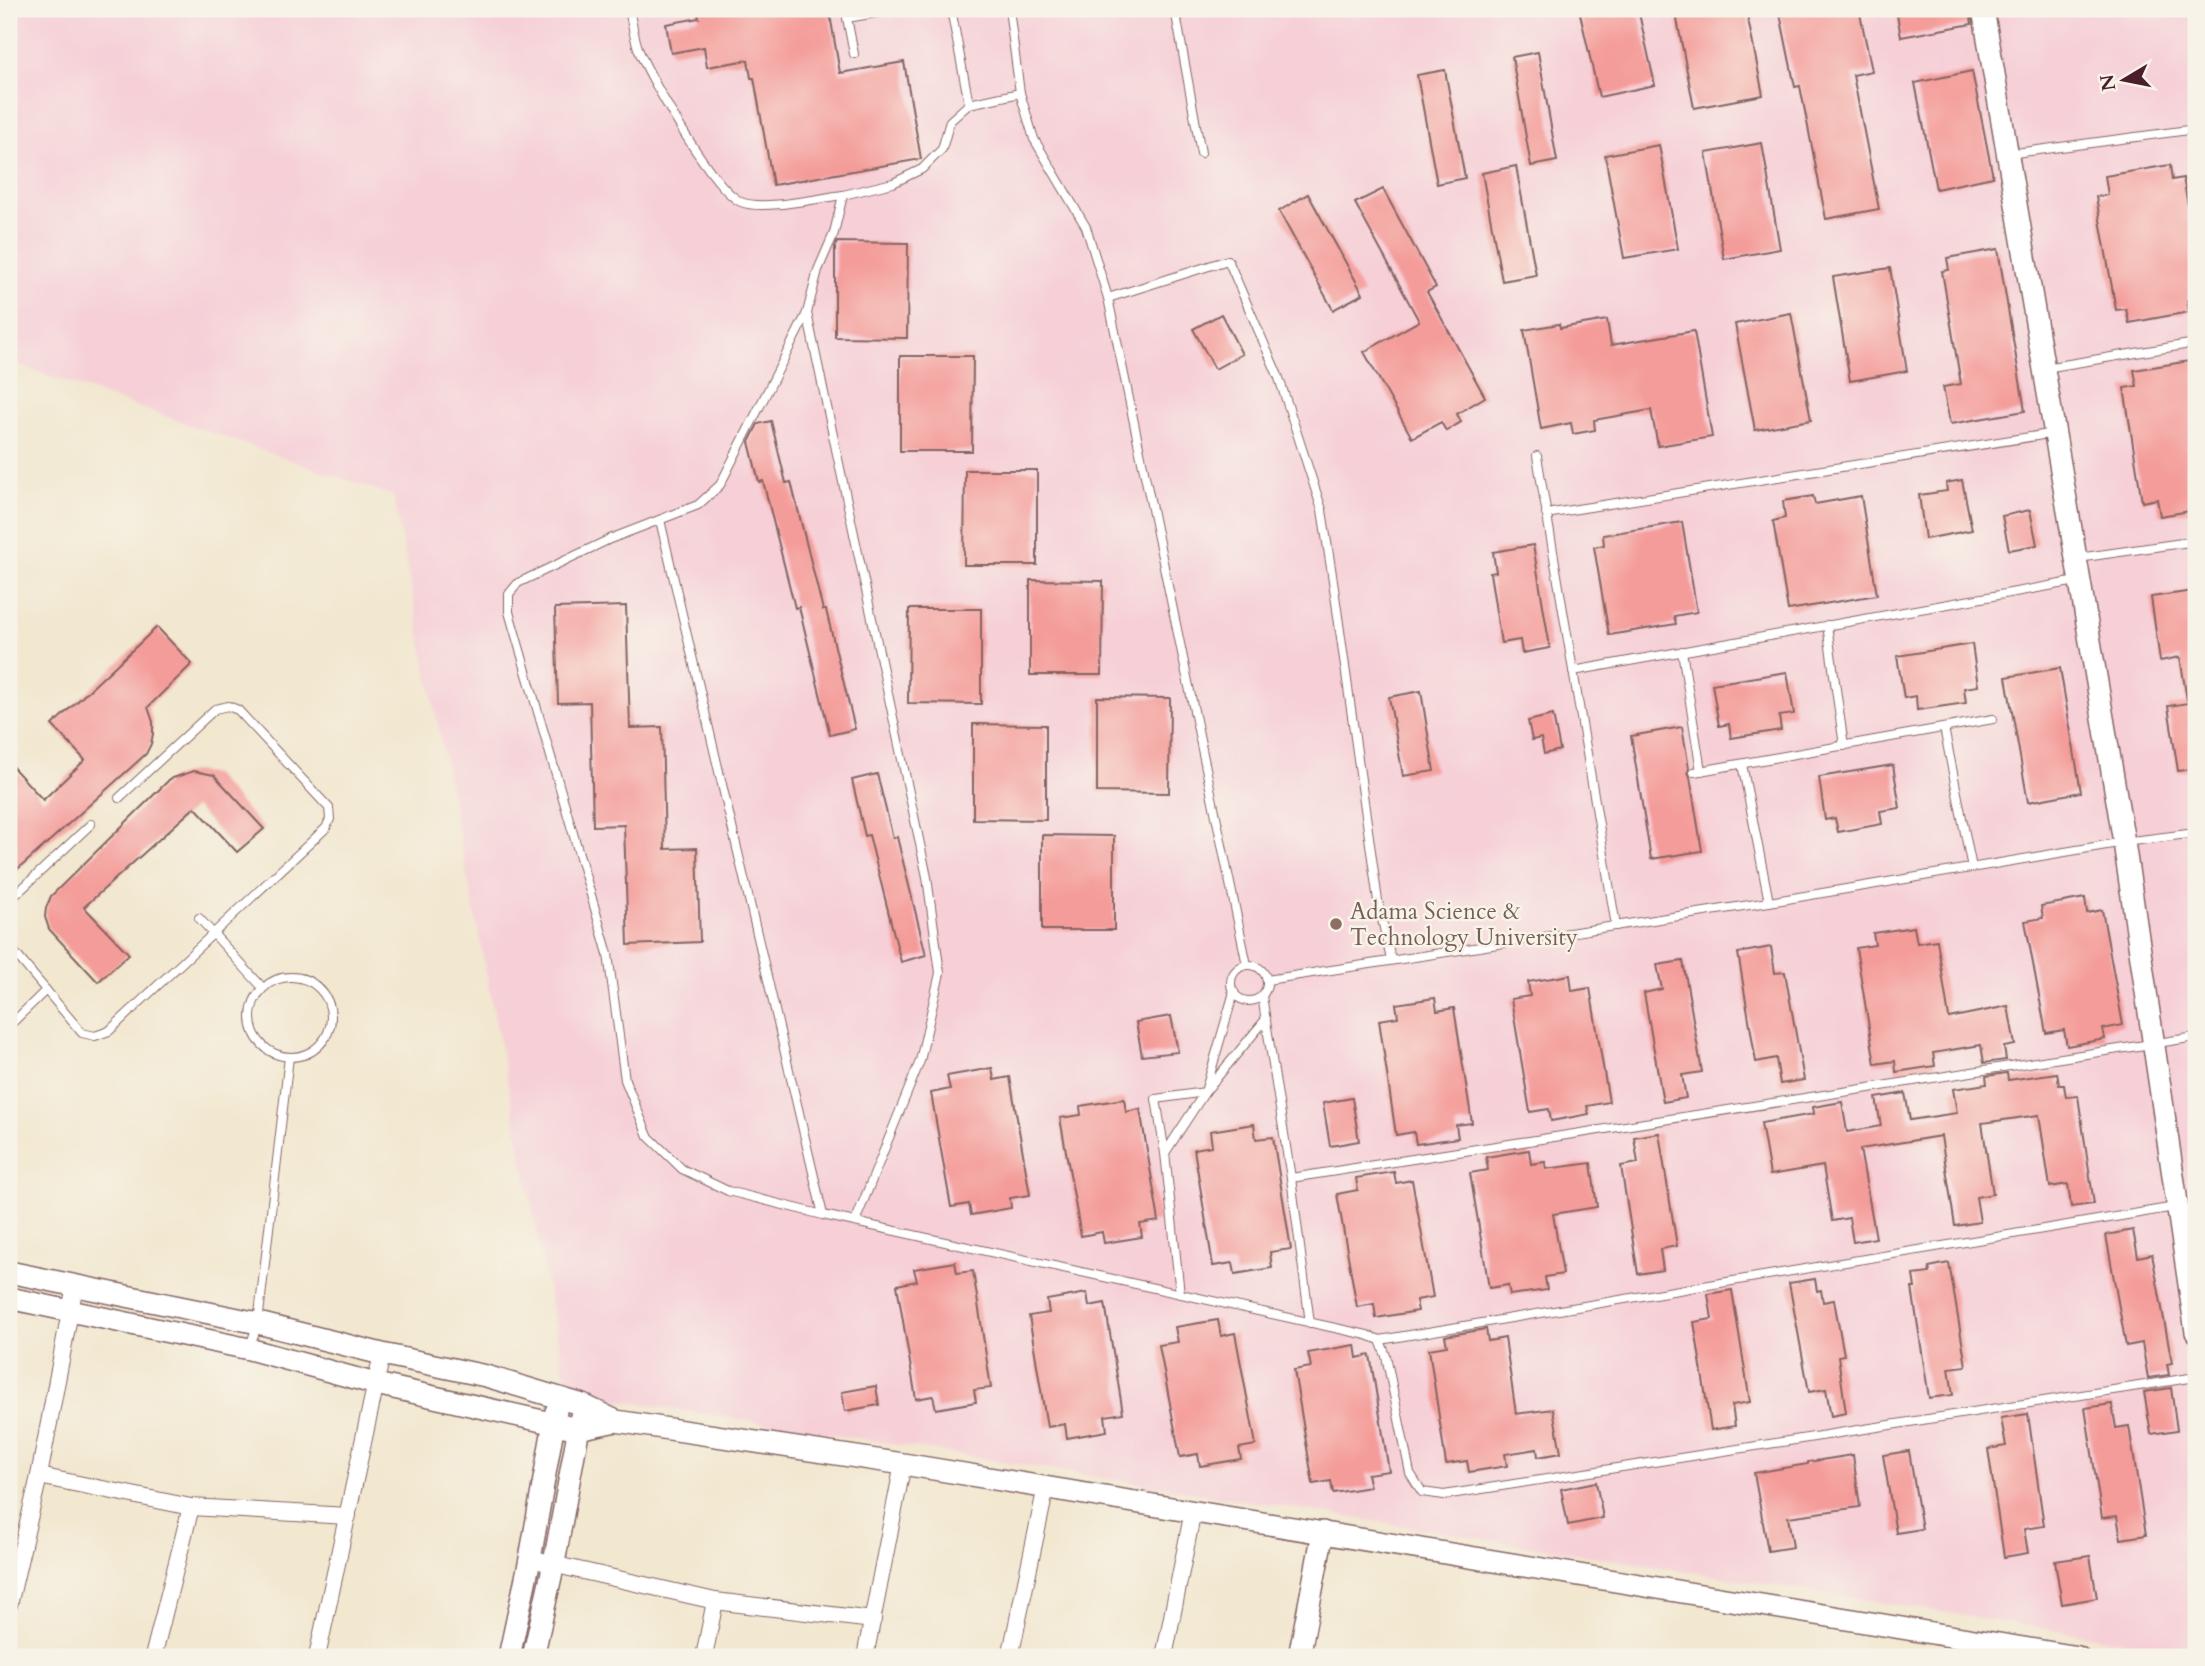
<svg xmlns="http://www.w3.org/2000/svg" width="2205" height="1666" font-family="Cardo,serif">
<rect width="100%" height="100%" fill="#f7f3e8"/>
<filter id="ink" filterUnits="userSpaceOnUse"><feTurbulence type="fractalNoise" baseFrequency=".0143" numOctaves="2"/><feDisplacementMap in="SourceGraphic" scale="14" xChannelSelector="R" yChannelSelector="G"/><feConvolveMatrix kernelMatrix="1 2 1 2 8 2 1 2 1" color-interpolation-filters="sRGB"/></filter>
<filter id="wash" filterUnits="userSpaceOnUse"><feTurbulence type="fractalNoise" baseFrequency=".00686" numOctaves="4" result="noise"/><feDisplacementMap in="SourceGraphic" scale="28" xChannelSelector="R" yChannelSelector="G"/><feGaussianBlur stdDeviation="1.57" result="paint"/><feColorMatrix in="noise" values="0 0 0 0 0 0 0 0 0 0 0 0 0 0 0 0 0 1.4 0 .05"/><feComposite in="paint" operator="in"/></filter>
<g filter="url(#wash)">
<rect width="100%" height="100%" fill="#f2e7cf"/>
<path fill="#f6cfd7" d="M9 9H2196V1653L568 1392 393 496 9 362Z"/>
<g id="blocks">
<g fill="#f49c9a">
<path d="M697 9H829L840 73 904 62 921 159 773 185 754 78H751L748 60 707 67 704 47 671 53 666 24 699 18Z"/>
<path d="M1579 9H1638L1655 85 1599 97Z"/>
<path d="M1675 9H1746L1763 95 1694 108Z"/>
<path d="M1779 9H1859L1872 71 1853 75 1879 209 1826 219 1800 86 1795 87Z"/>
<path d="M1896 9H1970L1972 24 1901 37Z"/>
<path d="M1538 52 1557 161 1531 166 1512 57Z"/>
<path d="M1445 70 1465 178 1437 184 1417 75Z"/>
<path d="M1972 71 1993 177 1936 189 1915 83Z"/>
<path d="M1762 143 1780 249 1724 259 1706 153Z"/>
<path d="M1659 145 1678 249 1624 258 1605 155Z"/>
<path d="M2170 165 2172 180 2183 178 2196 249V298L2187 300 2189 312 2129 323 2126 309 2116 310 2096 197 2108 195 2105 176Z"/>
<path d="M1516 166 1536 275 1502 281 1482 173Z"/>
<path d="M1383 189 1436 287 1427 292 1485 397 1457 414 1461 422 1446 431 1441 422 1412 438 1364 352 1419 321 1355 203Z"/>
<path d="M1308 194 1363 294 1333 310 1279 211Z"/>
<path d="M837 242 908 243 907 338 835 337V247Z"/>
<path d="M1998 249 2025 411 1950 424 1943 387 1961 384 1942 271 1949 270 1947 258Z"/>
<path d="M1890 268 1907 371 1850 381 1833 277Z"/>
<path d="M1791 313 1811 420 1755 430 1735 324Z"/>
<path d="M1221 314 1242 354 1215 369 1193 329Z"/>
<path d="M1607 320 1611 345 1694 331 1712 437 1658 446 1651 410 1594 420 1595 430 1573 434 1571 423 1541 429 1524 330 1559 324 1560 328Z"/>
<path d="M900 356H973L972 451H900Z"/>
<path d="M2196 360V510L2160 516 2157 499 2142 502 2124 388 2137 386 2134 370Z"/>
<path d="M771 421 786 483 791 482 823 610H826L855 729 830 735 799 607 795 608 763 481 759 482 749 442 758 424Z"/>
<path d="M965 470H1037V565H964Z"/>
<path d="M1962 480 1972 530 1925 539 1919 495 1947 491 1946 483Z"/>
<path d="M1813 496 1815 504 1861 496 1877 595 1788 610 1773 521 1785 518 1783 501Z"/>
<path d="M2030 510 2037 545 2009 550 2002 516Z"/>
<path d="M1682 522 1697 612 1674 616 1676 624 1609 635 1594 547 1604 545 1603 535Z"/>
<path d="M1533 545 1550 648 1522 653 1520 640 1501 643 1490 573 1496 572 1493 552Z"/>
<path d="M1030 580 1103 581 1102 675H1030Z"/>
<path d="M2194 591 2196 612V699L2187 700 2180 657 2160 661 2151 597Z"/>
<path d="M626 606 630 728 662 727 665 849 697 848 700 942 628 945 624 825 593 826 590 702 558 703 555 608Z"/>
<path d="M909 609H981V704L908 703Z"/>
<path d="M157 627 192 664 148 707 153 722V734L151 744 146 754 24 864 9 875V763L43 800 85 760 52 725Z"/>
<path d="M1972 644 1978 686 1964 688 1966 703 1917 710 1916 696 1904 698 1897 656Z"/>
<path d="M2060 668 2081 792 2028 802 2006 677Z"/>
<path d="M1787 672 1794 714 1779 716 1781 730 1731 738 1729 724 1719 726 1712 684Z"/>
<path d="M1421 691 1434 771 1403 776 1389 697Z"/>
<path d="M1097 697 1170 698 1169 793 1097 792Z"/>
<path d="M2196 702V768L2178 771 2168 706Z"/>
<path d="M1553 715 1560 750 1544 754 1541 738 1532 740 1528 721Z"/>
<path d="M973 724 1046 725V820L973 819Z"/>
<path d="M1682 727 1689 768 1688 772 1690 777 1702 851 1651 859 1631 736Z"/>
<path d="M1893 765 1900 808 1880 811 1882 824 1838 832 1835 818 1825 820 1819 777Z"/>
<path d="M194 771 214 775 264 829 237 852 195 807 84 907 129 954 98 982 49 929 45 917 46 908 51 896 170 779Z"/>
<path d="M877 774 893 838 897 837 926 955 901 962 869 835 865 836 852 780Z"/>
<path d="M1042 835 1114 836V930H1042Z"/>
<path d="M2085 898 2087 913 2102 910 2123 1025 2103 1029 2105 1039 2067 1046 2064 1030 2046 1033 2025 921 2043 918 2041 906Z"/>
<path d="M1914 927 1917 943 1937 940 1949 1018 2008 1006 2015 1045 2004 1047 2006 1060 1984 1063 1981 1045 1933 1053 1935 1066 1896 1072 1895 1061 1875 1064 1856 948 1875 945 1873 933Z"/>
<path d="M1771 947 1775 973 1785 972 1804 1080 1780 1084 1776 1058 1756 1062 1738 953Z"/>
<path d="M1683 961 1702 1072 1682 1075 1686 1098 1663 1102 1644 993 1662 989 1657 965Z"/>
<path d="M1570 975 1572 991 1590 988 1609 1102 1587 1106 1589 1114 1551 1121 1549 1109 1530 1112 1511 999 1530 996 1528 982Z"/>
<path d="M1435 998 1437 1011 1454 1008 1472 1123 1456 1125 1458 1138 1416 1144 1414 1132 1396 1135 1379 1020 1398 1017 1396 1004Z"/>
<path d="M1171 1016 1178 1052 1142 1056 1136 1022Z"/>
<path d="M992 1068 994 1080 1010 1077 1030 1195 1010 1198 1011 1208 971 1215 969 1204 951 1207 931 1093 950 1089 947 1076Z"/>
<path d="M2007 1073 2008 1080 2057 1073 2059 1085H2064L2066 1097 2078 1096 2094 1204 2071 1207 2068 1184 2050 1187 2039 1115 1982 1123 1993 1194 1976 1197 1980 1222 1955 1226 1941 1136 1860 1149 1876 1238 1853 1242 1849 1218 1832 1221 1823 1166 1770 1175 1761 1123 1814 1114 1813 1107 1842 1102 1847 1132 1881 1126 1876 1098 1905 1093 1910 1120 1957 1113 1953 1089 1987 1084 1986 1076Z"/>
<path d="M1352 1098 1359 1141 1330 1146 1323 1103Z"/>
<path d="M1124 1099 1126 1112 1140 1109 1159 1221 1140 1224 1142 1237 1104 1243 1102 1232 1081 1236 1060 1118 1081 1115 1080 1106Z"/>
<path d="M1254 1124 1256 1139 1273 1137 1291 1249 1270 1252 1272 1268 1235 1274 1233 1263 1213 1266 1194 1149 1212 1146 1210 1131Z"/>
<path d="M1659 1133 1677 1246 1660 1249 1663 1270 1638 1274 1621 1166 1638 1163 1634 1137Z"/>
<path d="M1529 1150 1531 1164 1545 1162 1546 1169 1591 1163 1597 1207 1553 1214 1563 1274 1545 1277 1547 1290 1510 1295 1508 1285 1489 1288 1470 1173 1488 1170 1486 1157Z"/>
<path d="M1394 1172 1396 1183 1412 1180 1433 1297 1416 1300 1418 1311 1376 1318 1374 1304 1357 1307 1337 1194 1358 1190 1356 1178Z"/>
<path d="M2133 1230 2138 1257 2152 1254 2172 1363 2167 1364 2169 1375 2148 1378 2142 1343 2126 1346 2106 1235Z"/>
<path d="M955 1262 957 1273 973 1271 991 1388 974 1390 976 1402 936 1409 933 1396 916 1399 897 1285 917 1281 914 1269Z"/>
<path d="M1949 1263 1966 1366 1949 1368 1953 1395 1929 1398 1912 1288H1915L1913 1275 1930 1273 1929 1267Z"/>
<path d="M1815 1279 1817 1291 1821 1290 1823 1302 1834 1300 1844 1355 1838 1356 1846 1413 1831 1416 1826 1389 1809 1392 1789 1283Z"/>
<path d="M1732 1290 1750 1402 1732 1405 1735 1426 1711 1430 1694 1322 1712 1319 1708 1294Z"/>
<path d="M1087 1293 1089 1306 1105 1303 1123 1413 1105 1416 1107 1431 1067 1438 1065 1424 1047 1427 1029 1316 1049 1313 1047 1300Z"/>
<path d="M1218 1320 1221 1336 1235 1333 1256 1445 1239 1448 1241 1459 1200 1466 1198 1454 1180 1457 1159 1345 1178 1342 1175 1327Z"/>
<path d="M1486 1329 1488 1341 1505 1338 1516 1414 1553 1409 1561 1453 1538 1457 1537 1449 1505 1454 1507 1466 1469 1472 1467 1461 1446 1464 1429 1349 1447 1346 1445 1336Z"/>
<path d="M1355 1345 1357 1358 1370 1355 1389 1471 1367 1474 1370 1487 1333 1493 1331 1481 1313 1484 1294 1370 1311 1367 1308 1353Z"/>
<path d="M876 1386 879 1405 845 1411 842 1392Z"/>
<path d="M2171 1388 2177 1430 2151 1434 2144 1392Z"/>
<path d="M2112 1404 2116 1428 2129 1426 2146 1535 2121 1539 2117 1516 2102 1518 2085 1408Z"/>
<path d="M2028 1414 2044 1526 2024 1529 2028 1553 2004 1557 1988 1449 2006 1446 2001 1418Z"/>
<path d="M1909 1451 1922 1529 1896 1533 1883 1455Z"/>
<path d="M1853 1455 1860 1507 1788 1517 1793 1547 1768 1551 1754 1473 1808 1464V1462Z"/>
<path d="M1596 1482 1603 1518 1568 1525 1561 1489Z"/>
<path d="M2090 1556 2097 1598 2062 1604 2055 1561Z"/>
</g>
</g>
</g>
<g filter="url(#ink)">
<use href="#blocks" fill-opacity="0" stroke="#856564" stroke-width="2"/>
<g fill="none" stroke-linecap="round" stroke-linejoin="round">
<defs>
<g id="service">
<path d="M629 9C632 22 634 38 639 51 652 82 713 189 741 202 762 211 819 198 843 195"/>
<path d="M951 9 969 104"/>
<path d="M1009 9 1020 93 1034 139 1086 227 1108 298 1228 260 1279 378 1322 510 1333 581 1378 901 1391 960"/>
<path d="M1175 9 1201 153"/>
<path d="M854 54 847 18 899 9"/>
<path d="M1020 93 969 104 950 121 942 149 922 169 893 183 843 195 834 233 818 270 807 313 720 485 698 505 610 539 518 583 509 594V612L608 954 625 1080 648 1136 682 1169 728 1191 823 1215 1367 1335 1380 1340 2175 1207"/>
<path d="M2008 154 2196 129"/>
<path d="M1108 298 1247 965"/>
<path d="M807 313 927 877 940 973 920 1061 855 1222"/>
<path d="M2045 368 2196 343"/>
<path d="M1537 456 1616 926"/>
<path d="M1546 514 2055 433"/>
<path d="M660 520 823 1215"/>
<path d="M2078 558 2196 541"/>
<path d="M1827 625 1844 746"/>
<path d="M1682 651 1701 771"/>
<path d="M1573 671 2077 581"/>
<path d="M1944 728 1972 868"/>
<path d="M1742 764 1769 902"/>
<path d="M1694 772 1993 719"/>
<path d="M9 901 91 824"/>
<path d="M199 918 263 988"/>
<path d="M9 946 82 1033 95 1036 109 1031 326 828 330 819 329 808 238 710 228 706 215 709 119 798"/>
<circle cx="1249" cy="983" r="18"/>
<circle cx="291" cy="1017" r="40"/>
<path d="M1267 980 1769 902 2124 842 2196 833"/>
<path d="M1262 996 1291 1178 1310 1323"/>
<path d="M9 1026 46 990"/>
<path d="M1165 1153 1205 1092 1266 1019"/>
<path d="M1291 1178 2196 1037"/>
<path d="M1180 1294 1165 1153 1156 1099 1205 1092 1234 992"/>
<path d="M1380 1340 1386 1356 1410 1473 1422 1492 1444 1495 2196 1377"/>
<path d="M250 1346 258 1323 289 1057"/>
</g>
<g id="minor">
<path d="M39 1476 191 1507 348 1516"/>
<path d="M530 1559 715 1601 873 1620"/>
<path d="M9 1605 39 1476 75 1285"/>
<path d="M153 1657 191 1507"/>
<path d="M317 1657 382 1354"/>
<path d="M704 1657 715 1601"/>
<path d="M865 1657 903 1464"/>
<path d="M1010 1657 1046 1487"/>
<path d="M1164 1657 1193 1511"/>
</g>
<g id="tertiary">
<path d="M1983 9 2124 842 2196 1332"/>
<path d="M9 1272 258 1323 382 1354 486 1376 583 1405 616 1421 903 1464 2078 1657"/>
<path d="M9 1298 249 1349 376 1384 578 1429 616 1421"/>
<path d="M509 1657 530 1559 556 1411"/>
<path d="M533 1657 554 1563 581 1416"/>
<path d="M1299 1657 1323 1532"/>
</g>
</defs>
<use href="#service" stroke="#856564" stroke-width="10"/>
<use href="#minor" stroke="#856564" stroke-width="18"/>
<use href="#tertiary" stroke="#856564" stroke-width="24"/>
<use href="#service" stroke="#fff" stroke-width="8"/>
<use href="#minor" stroke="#fff" stroke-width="16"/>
<use href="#tertiary" stroke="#fff" stroke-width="21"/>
</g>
</g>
<circle fill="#8d6e63" stroke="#f7f3e8" stroke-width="2.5" cx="1336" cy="924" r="7"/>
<g text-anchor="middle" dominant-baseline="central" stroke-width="5" stroke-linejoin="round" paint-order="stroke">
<g font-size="23" fill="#785e54" stroke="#f7f3e8" text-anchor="start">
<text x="1350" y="911">Adama Science &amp;<tspan x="1350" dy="26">Technology University</tspan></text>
</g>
</g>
<rect width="2205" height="1666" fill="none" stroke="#f7f3e8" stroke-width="35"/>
<g transform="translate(2124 80) rotate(260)" stroke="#f7f3e8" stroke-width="5" paint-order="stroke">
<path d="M0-5L12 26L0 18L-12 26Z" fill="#4a1f2b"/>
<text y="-10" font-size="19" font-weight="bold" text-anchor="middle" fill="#4a1f2b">N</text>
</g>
</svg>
